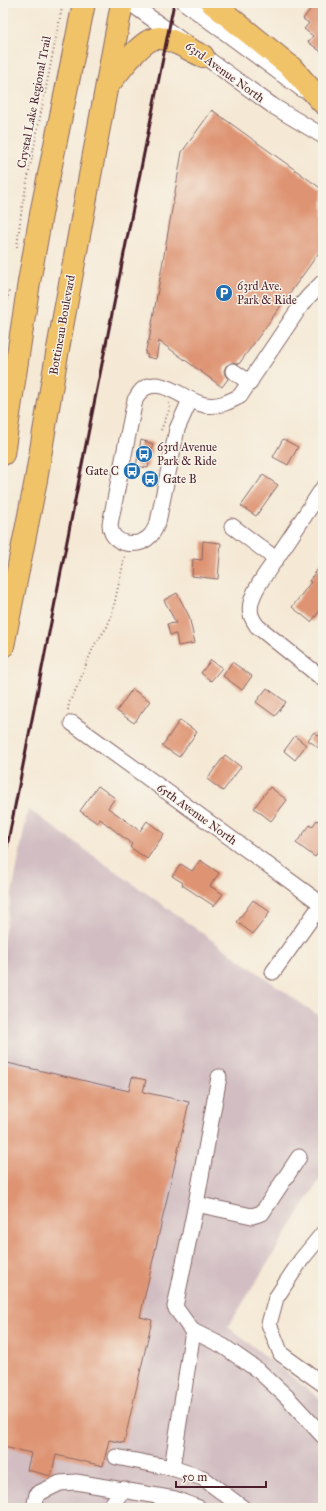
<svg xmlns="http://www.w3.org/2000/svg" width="326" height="1511" font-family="'IM FELL Great Primer',serif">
<rect width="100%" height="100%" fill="#f7f3e8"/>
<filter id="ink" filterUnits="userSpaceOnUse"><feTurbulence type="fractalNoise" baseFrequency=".025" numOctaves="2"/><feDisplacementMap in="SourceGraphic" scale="8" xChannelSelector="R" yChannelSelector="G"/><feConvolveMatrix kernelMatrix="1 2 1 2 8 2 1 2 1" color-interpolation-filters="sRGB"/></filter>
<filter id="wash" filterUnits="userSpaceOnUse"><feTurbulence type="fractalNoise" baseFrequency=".012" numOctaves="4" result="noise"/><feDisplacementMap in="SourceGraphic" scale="16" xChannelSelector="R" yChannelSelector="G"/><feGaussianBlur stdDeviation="0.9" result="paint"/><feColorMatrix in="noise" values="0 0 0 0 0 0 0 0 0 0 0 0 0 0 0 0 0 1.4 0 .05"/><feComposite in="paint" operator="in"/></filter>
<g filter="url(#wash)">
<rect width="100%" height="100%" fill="#f5e9d5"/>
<path fill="#d2bec2" d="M28 809 323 1019V1174L228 1327 323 1401V1508H143L141 1506 139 1508H3V941Z"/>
<g id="blocks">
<g fill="#de9473">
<path d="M315 3H323V53L308 42 313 36 304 29 309 23 303 19Z"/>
<path d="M212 110 323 190V247L239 364 233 362 226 366 224 371 225 375 228 379 222 387 159 341 156 359 147 357 148 355 145 354 148 341H149L182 152Z"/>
<path d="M283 439 298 447 288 465 273 457Z"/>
<path d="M141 440 153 444 148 468 136 466Z"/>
<path d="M263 475 278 485 256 516 241 506Z"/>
<path d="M203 541 221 543 218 579 192 576 193 559 202 560Z"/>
<path d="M323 562V607L311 622 292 607 311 582 309 581Z"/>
<path d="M177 593 189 616 195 643 178 646 176 634 170 635 167 624 176 623 164 600Z"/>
<path d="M211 660 222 668 211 681 201 673Z"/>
<path d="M232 662 252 676 242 690 223 676Z"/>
<path d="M267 688 286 702 275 716 256 702Z"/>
<path d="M132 689 150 701 134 723 117 711Z"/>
<path d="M180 720 197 732 179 757 162 746Z"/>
<path d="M314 732 323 739V751L308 740Z"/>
<path d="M295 736 306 745 295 760 284 751Z"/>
<path d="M225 755 241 767 223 791 207 779Z"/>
<path d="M98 786 115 798 108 808 118 815 140 831 147 821 164 834 147 859 130 847 132 844 100 819 97 823 80 811Z"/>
<path d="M270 787 287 800 271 821 254 808Z"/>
<path d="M317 820 323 825V846L315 857 296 843 310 825 312 827Z"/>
<path d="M200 860 219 873 210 886 223 894 214 906 182 885 183 883 172 876 181 864 192 871Z"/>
<path d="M253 900 270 912 253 934 237 922Z"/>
<path d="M3 1062 129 1091 132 1077 146 1080 143 1092 189 1102 140 1317 152 1320 124 1443 109 1440 103 1466 56 1455 51 1476 27 1470 31 1453 3 1447Z"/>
</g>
</g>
</g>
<g filter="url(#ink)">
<use href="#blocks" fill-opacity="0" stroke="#866666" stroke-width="1"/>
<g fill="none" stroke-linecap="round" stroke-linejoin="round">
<defs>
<g id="minor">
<path d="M130 3 273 106 323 136"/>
<path d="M185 3 303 90"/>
<path d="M233 371 250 383"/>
<path d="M190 400 177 429 158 522C156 526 154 532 150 536 141 546 119 547 112 533 111 531 110 526 110 524L135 400C137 397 139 393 142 390 160 374 186 402 205 405 219 407 229 402 240 396L300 307 309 296 323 282"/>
<path d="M232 526 276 559C267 573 246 597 251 615 252 618 255 623 257 626L323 679"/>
<path d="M276 559 323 488"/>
<path d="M72 723 323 905"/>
<path d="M273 972 323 902"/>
<path d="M196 1204 219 1077"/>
<path d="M323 1233 301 1260 276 1298 269 1324 281 1354 323 1384"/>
<path d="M193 1332 175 1307 196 1204 252 1216 262 1213 299 1157"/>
<path d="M116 1457 172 1468"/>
<path d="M34 1508 37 1494 60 1483 76 1482 175 1499 199 1508"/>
<path d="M109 1508 124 1489"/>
<path d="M243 1508 203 1478 172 1468 193 1331 223 1346 259 1371 287 1397 323 1436"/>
</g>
<g id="highway">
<path d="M212 3 291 67 323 103"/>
<path d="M108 85C119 73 142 36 160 38 173 39 191 51 203 56"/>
<path d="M3 454 29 282 42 209 84 3"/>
<path d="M3 646 36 480 57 354 122 3"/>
</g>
</defs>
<use href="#minor" stroke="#866666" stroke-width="17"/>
<use href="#highway" stroke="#866666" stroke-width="24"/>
<g stroke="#866666" stroke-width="2" stroke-dasharray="1 3" stroke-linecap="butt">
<path d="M17 247 22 207 63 3"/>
<path d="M3 324 9 291"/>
<path d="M161 430 170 408 169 403"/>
<path d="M68 710 69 703 78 685 87 662 95 644 107 627 112 614 125 556"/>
</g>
<use href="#minor" stroke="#fff" stroke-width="15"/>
<use href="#highway" stroke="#f1c369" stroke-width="22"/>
<path stroke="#4a1f2b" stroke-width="3" d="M3 867 88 434 174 3"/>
</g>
</g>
<defs>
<symbol id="parking-disc" viewBox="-11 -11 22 22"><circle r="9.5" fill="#1f6fb2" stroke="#f7f3e8"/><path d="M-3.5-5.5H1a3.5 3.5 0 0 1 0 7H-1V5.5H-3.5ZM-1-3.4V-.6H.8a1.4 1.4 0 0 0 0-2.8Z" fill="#fff"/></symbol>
<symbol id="bus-disc" viewBox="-11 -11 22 22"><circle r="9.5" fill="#1f6fb2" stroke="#f7f3e8"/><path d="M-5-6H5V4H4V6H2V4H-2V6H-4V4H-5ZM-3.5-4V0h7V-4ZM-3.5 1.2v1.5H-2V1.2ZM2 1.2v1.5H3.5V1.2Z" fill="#fff"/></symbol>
</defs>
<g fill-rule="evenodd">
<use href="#parking-disc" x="214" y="283" width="20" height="20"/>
<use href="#bus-disc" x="134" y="444" width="20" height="20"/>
<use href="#bus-disc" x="122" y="461" width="20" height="20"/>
<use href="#bus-disc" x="140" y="469" width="20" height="20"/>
</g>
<g text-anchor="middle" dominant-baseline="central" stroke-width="3" stroke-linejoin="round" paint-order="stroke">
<g font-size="12" fill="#4a1f2b" stroke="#f7f3e8">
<text transform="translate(225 72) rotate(36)">63rd Avenue North</text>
<text transform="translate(34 102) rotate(-79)">Crystal Lake Regional Trail</text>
<text transform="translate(62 325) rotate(-80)">Bottineau Boulevard</text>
<text transform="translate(197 814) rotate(36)">65th Avenue North</text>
</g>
<g font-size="12" fill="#4a1f2b" stroke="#f7f3e8" text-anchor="start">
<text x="237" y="286">63rd Ave.<tspan x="237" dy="14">Park &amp; Ride</tspan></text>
<text x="157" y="447">63rd Avenue<tspan x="157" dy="14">Park &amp; Ride</tspan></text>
<text x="119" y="471" text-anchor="end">Gate C</text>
<text x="163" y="479">Gate B</text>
</g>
</g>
<rect width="326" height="1511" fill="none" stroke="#f7f3e8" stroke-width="16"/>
<path d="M176 1481v6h90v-6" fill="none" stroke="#4a1f2b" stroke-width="2"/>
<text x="182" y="1481" font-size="12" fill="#4a1f2b" stroke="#f7f3e8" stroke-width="3" paint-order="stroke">50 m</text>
</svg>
